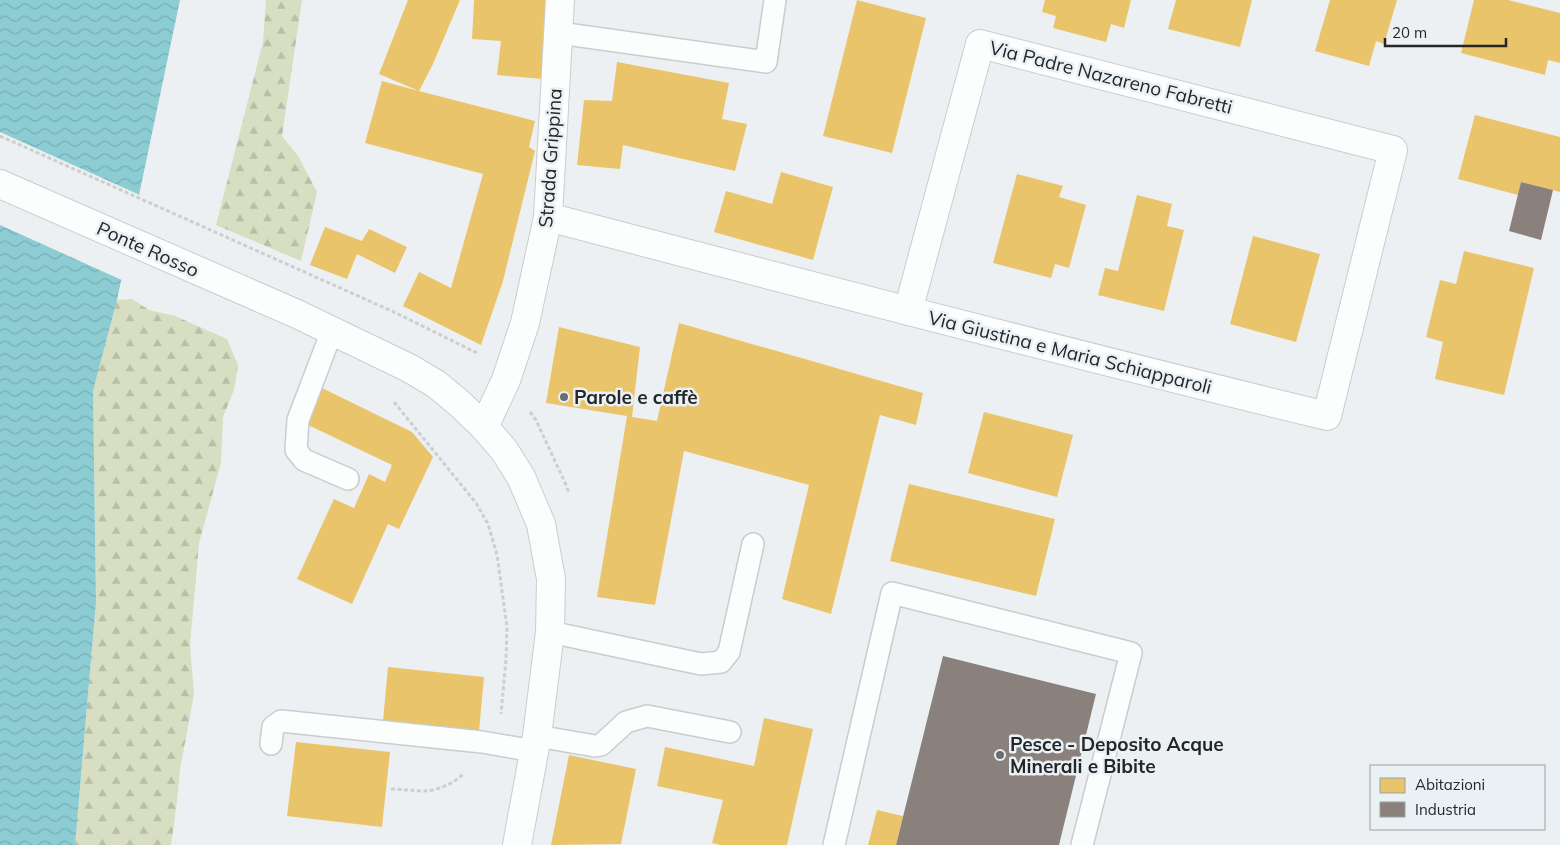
<svg xmlns="http://www.w3.org/2000/svg" width="1560" height="845" font-family="Mulish,sans-serif">
<defs>
<pattern id="forest-firs" width="22" height="20" patternUnits="userSpaceOnUse" patternTransform="scale(1.25)"><rect width="22" height="20" fill="#d8dec2"/><path d="M5 1l3.5 6h-7zM16 11l3.5 6h-7z" fill="#b9bea7"/></pattern>
<pattern id="water-waves" width="16" height="10" patternUnits="userSpaceOnUse" patternTransform="scale(1.25)"><rect width="16" height="10" fill="#8cccd3"/><path d="M0 5q4-4 8 0t8 0" fill="none" stroke="#79afb5"/></pattern>
</defs>
<rect width="100%" height="100%" fill="#edf0f2"/>
<g fill="url(#forest-firs)">
<path d="M266 0H302L282 136 298 156 317 192 301 261 216 225 263 42Z"/>
<path d="M132 299 149 310 175 316 227 339 238 365 234 390 223 417 221 463 199 543 190 645 194 695 180 769 177 802 171 845H75L96 602 93 391 117 300Z"/>
</g>
<path fill="url(#water-waves)" d="M0 0H180L117 300 93 391 96 602 75 845H0Z"/>
<path fill="#edf0f2" d="M0 132 142 196 124 281 0 225Z"/>
<g fill="#e9c46a">
<path d="M408 0H460L433 64 419 91 535 121 529 147 535 151 503 281 481 345 403 306 419 272 451 288 483 174 365 143 382 81 419 91 379 74Z"/>
<path d="M474 0H550L543 79 497 75 501 41 472 39Z"/>
<path d="M857 0 926 18 892 153 823 136Z"/>
<path d="M1045 0H1131L1124 28 1111 24 1106 42 1053 28 1056 16 1042 12Z"/>
<path d="M1176 0H1252L1240 47 1168 29Z"/>
<path d="M1330 0H1397L1384 44 1376 41 1369 66 1315 51Z"/>
<path d="M1474 0H1508L1560 13V63L1548 60 1545 75 1461 53Z"/>
<path d="M617 62 729 83 722 119 747 124 735 171 623 145 620 169 577 165 584 100 612 101Z"/>
<path d="M1475 115 1560 137V192L1521 182 1518 195 1458 179Z"/>
<path d="M781 172 833 187 813 260 714 232 726 191 772 204Z"/>
<path d="M1017 174 1063 186 1059 197 1086 205 1069 268 1055 264 1051 278 993 263Z"/>
<path d="M1137 195 1172 204 1167 226 1184 230 1164 311 1098 295 1105 268 1118 271Z"/>
<path d="M325 227 362 241 369 229 407 247 395 273 357 254 347 279 310 265Z"/>
<path d="M1253 236 1320 254 1296 342 1230 324Z"/>
<path d="M1464 251 1534 268 1504 395 1435 379 1443 342 1426 337 1440 280 1456 284Z"/>
<path d="M679 323 923 393 916 425 880 415 831 614 782 599 809 485 684 451 655 605 597 597 627 416 546 403 559 327 640 347 632 417 657 421Z"/>
<path d="M322 388 412 432 433 457 399 529 388 524 352 604 297 579 334 499 354 508 369 474 385 482 392 465 306 424Z"/>
<path d="M984 412 1073 435 1057 497 968 473Z"/>
<path d="M909 484 1055 519 1036 596 890 561Z"/>
<path d="M388 667 484 677 479 731 383 721Z"/>
<path d="M764 718 813 729 787 845H720L712 843 723 800 657 786 665 747 754 766Z"/>
<path d="M296 742 390 752 382 827 287 816Z"/>
<path d="M569 755 636 769 621 844 551 845Z"/>
<path d="M877 810 903 816 896 845H868Z"/>
</g>
<g fill="#8a817c">
<path d="M1521 182 1553 190 1541 240 1509 231Z"/>
<path d="M943 656 1096 694 1059 845H896Z"/>
</g>
<g fill="none" stroke-linecap="round" stroke-linejoin="round">
<defs>
<g id="service">
<path d="M559 33 766 62 775 0"/>
<path d="M332 331 298 420 296 450 304 460 348 479"/>
<path d="M550 632 701 664 721 662 729 652 753 544"/>
<path d="M537 736 595 746 601 745 626 722 647 716 730 732"/>
<path d="M271 744 273 727 281 721 482 742 534 751"/>
<path d="M834 845 892 593 1131 653 1082 845"/>
</g>
<g id="minor">
<path d="M548 217C807 285 1067 353 1327 416L1393 150 980 44 908 311"/>
<path d="M484 427 506 380 525 323 548 217 560 0"/>
</g>
<path id="tertiary" d="M0 184 297 314 409 368 436 384 459 403 484 427 504 450 521 477 541 524 551 579 550 632 537 736 517 845"/>
</defs>
<use href="#service" stroke="#caccce" stroke-width="24"/>
<use href="#minor" stroke="#caccce" stroke-width="30"/>
<use href="#tertiary" stroke="#caccce" stroke-width="30"/>
<g stroke="#cdcfcf" stroke-width="3" stroke-dasharray="4 2.5" stroke-linecap="butt">
<path d="M0 136 394 312 477 353"/>
<path d="M394 402 476 503 488 524 497 555 507 627 506 659 501 714"/>
<path d="M530 412 536 420 567 487 569 494"/>
<path d="M391 789C402 789 413 791 424 791 437 791 455 783 464 773"/>
</g>
<use href="#service" stroke="#fcfdfd" stroke-width="21"/>
<use href="#minor" stroke="#fcfdfd" stroke-width="28"/>
<use href="#tertiary" stroke="#fcfdfd" stroke-width="28"/>
</g>
<g fill="#6a6d6f" stroke="#eaf1f5" stroke-width="2">
<circle cx="564" cy="397" r="5"/>
<circle cx="1000" cy="755" r="5"/>
</g>
<g text-anchor="middle" dominant-baseline="central" stroke-width="5" stroke-linejoin="round" paint-order="stroke">
<g font-size="19" fill="#242628" stroke="#eaf1f5">
<text transform="translate(1111 77) rotate(14)">Via Padre Nazareno Fabretti</text>
<text transform="translate(550 158) rotate(-86)">Strada Grippina</text>
<text transform="translate(148 249) rotate(24)">Ponte Rosso</text>
<text transform="translate(1070 352) rotate(14)">Via Giustina e Maria Schiapparoli</text>
</g>
<g font-size="19" font-weight="bold" fill="#242628" stroke="#eaf1f5" text-anchor="start">
<text x="574" y="397">Parole e caffè</text>
<text x="1010" y="744">Pesce - Deposito Acque<tspan x="1010" dy="22">Minerali e Bibite</tspan></text>
</g>
</g>
<rect x="1370" y="765" width="175" height="65" fill="#eaf1f5" stroke="#9ba0a3"/>
<rect x="1380" y="778" width="25" height="15" fill="#e9c46a" stroke="#9ba0a3"/>
<text x="1415" y="790" font-size="15" fill="#242628">Abitazioni</text>
<rect x="1380" y="802" width="25" height="15" fill="#8a817c" stroke="#9ba0a3"/>
<text x="1415" y="815" font-size="15" fill="#242628">Industria</text>
<path d="M1385 38v8h121v-8" fill="none" stroke="#242628" stroke-width="2.5"/>
<text x="1392" y="38" font-size="15" fill="#242628" stroke="#eaf1f5" stroke-width="4" paint-order="stroke">20 m</text>
</svg>
